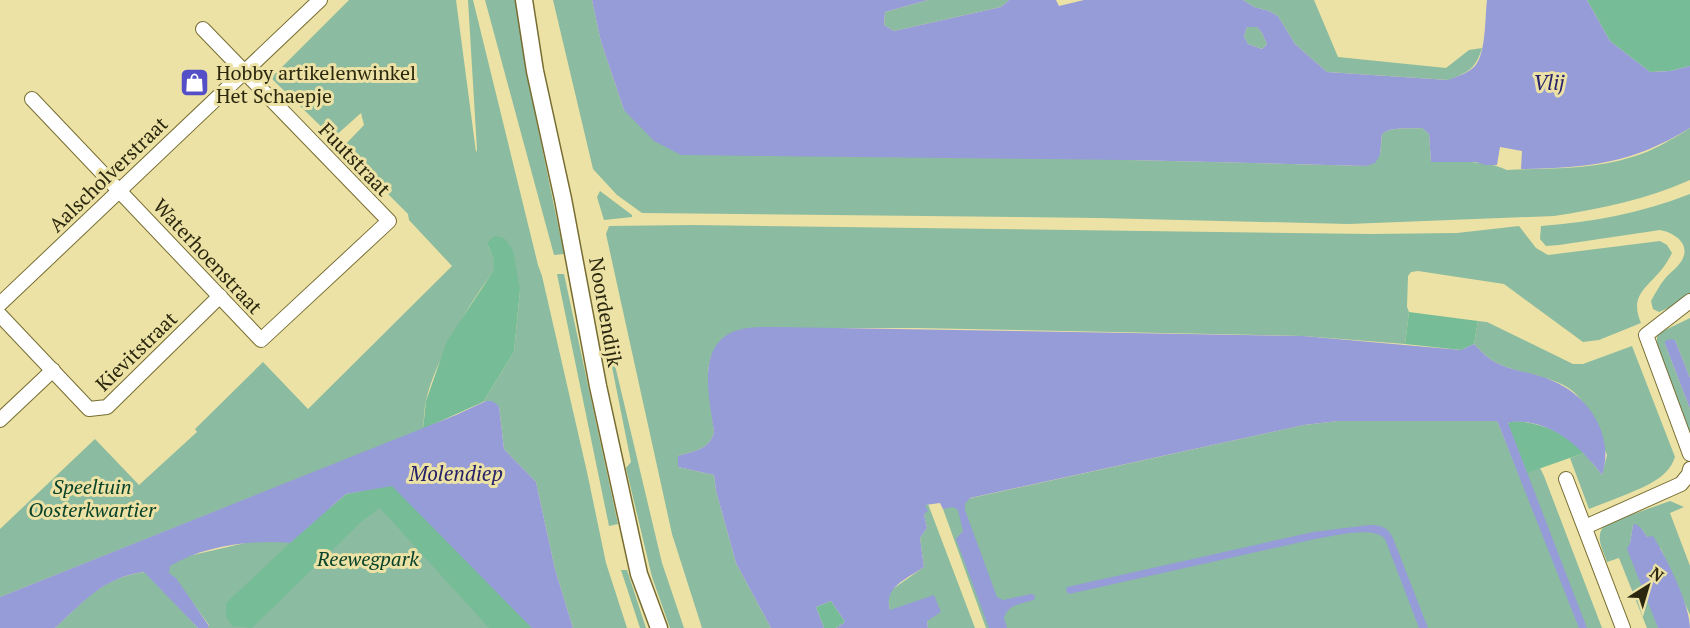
<svg xmlns="http://www.w3.org/2000/svg" width="1690" height="628" font-family="'PT Serif',serif">
<rect width="100%" height="100%" fill="#ece2a5"/>
<g fill="#8bbba0">
<path d="M349 0H456L476 152 477 150 468 0H473L538 265 542 276 587 472 606 563 627 628H573L555 569 536 482 504 449 499 406 486 401 483 402 514 352 520 290 487 243 493 258 495 270C471 299 433 365 426 401 424 410 424 419 423 429L0 597V529L95 439 139 485 197 432 195 429 263 362 308 409 452 266 409 220 408 214 342 148 364 125 361 113 333 138 271 78Z"/>
<path d="M485 0H516L533 104 564 254 554 255Z"/>
<path d="M553 0H592L601 42 624 110 1129 160 1366 166 1380 155 1382 134C1392 126 1409 129 1422 128L1429 134 1431 162C1456 162 1484 159 1507 170 1549 168 1592 170 1632 157 1653 151 1671 140 1690 128V180C1647 199 1601 209 1554 216L1348 224 1099 218 642 213 617 195 593 169Z"/>
<path d="M928 0H1009L1001 7 894 31 884 25 885 12Z"/>
<path d="M1243 0H1314L1338 57 1446 68 1469 50 1482 48C1476 69 1468 72 1449 80L1327 72 1295 44 1278 16 1269 11 1254 7Z"/>
<path d="M1247 27H1257L1262 33 1267 44 1262 49 1248 44 1244 36Z"/>
<path d="M600 191 632 215V217L604 220 597 197Z"/>
<path d="M1690 194V293L1673 306 1659 312 1653 309 1651 301C1655 294 1659 286 1664 280 1669 273 1680 266 1683 258 1690 242 1672 232 1660 230L1559 245 1546 246 1540 239 1541 226C1593 222 1641 213 1690 194Z"/>
<path d="M692 225 1371 234 1457 233 1519 226 1536 248 1548 255 1660 241 1667 245 1672 253C1669 259 1666 264 1662 269 1647 288 1629 295 1641 323L1599 340 1583 342 1504 284 1418 271 1411 272 1408 276 1407 307 1409 312 1405 344 1303 336 916 328H747L711 356 708 370 709 391 714 432C710 450 693 451 678 456V467L714 475 716 491 736 563 771 628H702L672 534 606 234 609 226Z"/>
<path d="M557 274H564L618 524 609 526Z"/>
<path d="M594 277 662 563 684 628H670L652 577 626 468 631 462Z"/>
<path d="M1690 318V378L1675 340 1666 341 1665 344 1690 409V435L1657 345V337L1661 332Z"/>
<path d="M1478 321 1487 322 1573 364H1583L1632 346 1675 457C1673 463 1670 468 1665 473 1652 487 1608 501 1589 509L1570 458 1584 453 1602 475 1607 455C1600 439 1592 415 1582 401 1563 374 1525 377 1499 364 1489 360 1481 351 1474 344Z"/>
<path d="M1338 421H1496L1498 423 1519 475 1540 468 1544 476 1602 628H986L943 509 971 498 1304 425Z"/>
<path d="M392 482 536 628H208L209 625 190 599 158 563 245 543Z"/>
<path d="M1670 501 1684 507 1670 513 1690 566V615L1661 549 1647 537 1642 529 1633 525 1630 543 1658 628H1647L1619 558 1607 562C1602 548 1593 533 1608 523Z"/>
<path d="M928 504 975 628H928L927 621 890 610 888 600 890 591 924 567 920 538 927 528 924 514 925 505Z"/>
<path d="M621 570H627L646 628H640Z"/>
<path d="M145 572 198 628H55C86 600 101 578 145 572Z"/>
</g>
<g fill="#76bc97">
<path d="M1587 0H1690V66L1670 71 1650 72 1610 41Z"/>
<path d="M494 236 504 238 513 250 520 290 514 352 483 402 423 429 426 401 447 341 494 270 493 258 487 243Z"/>
<path d="M1409 312 1478 321 1474 344 1461 350 1405 344Z"/>
<path d="M1516 421C1542 423 1567 433 1584 453L1527 473 1508 425 1509 422Z"/>
<path d="M392 485 532 628H489L380 508 362 521 252 628 232 626 226 616V603L290 543 346 494Z"/>
<path d="M831 601 845 622 836 628H824L816 607Z"/>
</g>
<g fill="#969cd8" fill-rule="evenodd">
<path d="M592 0H928L885 12 884 25 894 31 1001 7 1009 0H1056L1059 6 1084 0H1243L1254 7 1269 11 1278 16 1295 44 1327 72 1448 80C1458 76 1472 72 1477 63 1486 49 1485 16 1487 0H1587L1610 41 1650 72 1670 71 1690 66V128C1631 164 1589 168 1521 169L1522 151 1500 147 1497 165H1486L1476 162H1431L1429 134 1422 128C1409 129 1392 126 1382 134L1380 155 1375 163 1366 166 1129 160 681 155 654 141 624 110 601 42ZM1247 27H1257L1262 33 1267 44 1262 49 1248 44 1244 36Z"/>
<path d="M777 327 1303 336 1461 350 1474 344C1481 351 1489 360 1499 364 1516 372 1536 373 1553 381 1589 396 1615 436 1602 475 1584 452 1565 432 1536 424 1526 422 1517 420 1508 423L1587 628H1579L1498 423 1496 421H1338L1304 425 970 498 965 504V510L997 597 1003 600 1031 594 1035 595 1034 600C1021 604 1008 604 1004 618L1007 628H989L956 539 963 531 958 510 953 507 943 509 940 503 925 505 928 511 924 514 927 528 920 538 924 567C907 579 883 587 890 610L934 595 941 612 927 621 928 628H836L845 622 831 601 816 607 824 628H771L736 563 716 491 714 475 678 467V456C693 451 710 450 714 432 710 400 695 346 735 331 748 326 763 327 777 327Z"/>
<path d="M1671 339 1675 340 1690 378V409L1665 344V341Z"/>
<path d="M486 401H492L499 406 504 449 536 482 555 569 573 628H532L392 486 346 494 290 543C253 539 203 546 170 566L169 573 176 578 209 626 208 628H198L144 572C102 578 85 601 55 628H0V597L456 415Z"/>
<path d="M1636 524 1642 529 1647 537 1653 536C1666 557 1690 604 1690 628H1658L1627 549 1630 543 1633 525Z"/>
<path d="M1369 525C1382 525 1387 527 1393 538L1428 628H1419L1385 539C1373 525 1332 537 1315 539L1069 594 1066 591 1067 587 1313 532Z"/>
</g>
<g fill="none" stroke-linecap="round" stroke-linejoin="round">
<defs>
<g id="minor">
<path d="M32 99 261 340 389 221 203 29"/>
<path d="M1690 301 1646 335 1690 454"/>
<path d="M0 304 320 0"/>
<path d="M0 315 89 409 107 407 220 296"/>
<path d="M0 420 53 370"/>
<path d="M1566 479 1623 628"/>
<path d="M1585 527 1681 484 1689 474 1690 469"/>
</g>
<path id="tertiary" d="M524 0 535 71 563 199 598 386 639 574 659 628"/>
</defs>
<use href="#minor" stroke="#776d32" stroke-width="16"/>
<use href="#tertiary" stroke="#776d32" stroke-width="19"/>
<use href="#minor" stroke="#fff" stroke-width="14"/>
<use href="#tertiary" stroke="#fff" stroke-width="16"/>
</g>
<defs>
<symbol id="shop-square" viewBox="-11 -11 22 22"><rect x="-9" y="-9" width="18" height="18" rx="4" fill="#554fc7" stroke="#ece2a5"/><path d="M-5-2.5h2.3a2.7 3.5 0 0 1 5.4 0H5L5.5 6h-11ZM-1.5-2.5h3a1.5 2.3 0 0 0-3 0Z" fill="#fff"/></symbol>
</defs>
<g fill-rule="evenodd">
<use href="#shop-square" x="178" y="66" width="33" height="33"/>
</g>
<g text-anchor="middle" dominant-baseline="central" stroke-width="6" stroke-linejoin="round" paint-order="stroke">
<g font-size="20" fill="#2b270f" stroke="#ece2a5" text-anchor="start">
<text x="216" y="72">Hobby artikelenwinkel<tspan x="216" dy="23">Het Schaepje</tspan></text>
</g>
<g font-size="20" fill="#2b270f" stroke="#ece2a5">
<text transform="translate(355 159) rotate(46)">Fuutstraat</text>
<text transform="translate(108 174) rotate(-44)">Aalscholverstraat</text>
<text transform="translate(208 256) rotate(47)">Waterhoenstraat</text>
<text transform="translate(606 312) rotate(80)">Noordendijk</text>
<text transform="translate(136 351) rotate(-44)">Kievitstraat</text>
</g>
<g font-size="20" font-style="italic" fill="#08422a" stroke="#ece2a5">
<text x="92" y="486">Speeltuin<tspan x="92" dy="23">Oosterkwartier</tspan></text>
<text x="368" y="558">Reewegpark</text>
</g>
<g font-size="21" font-style="italic" fill="#262168" stroke="#ece2a5">
<text x="1549" y="82">Vlij</text>
<text x="456" y="473">Molendiep</text>
</g>
</g>
<g transform="translate(1648 586) rotate(37)" stroke="#ece2a5" stroke-width="4.5" paint-order="stroke">
<path d="M0-4.5L10 22L0 15L-10 22Z" fill="#2b270f"/>
<text y="-9" font-size="16" font-weight="bold" text-anchor="middle" fill="#2b270f">N</text>
</g>
</svg>
